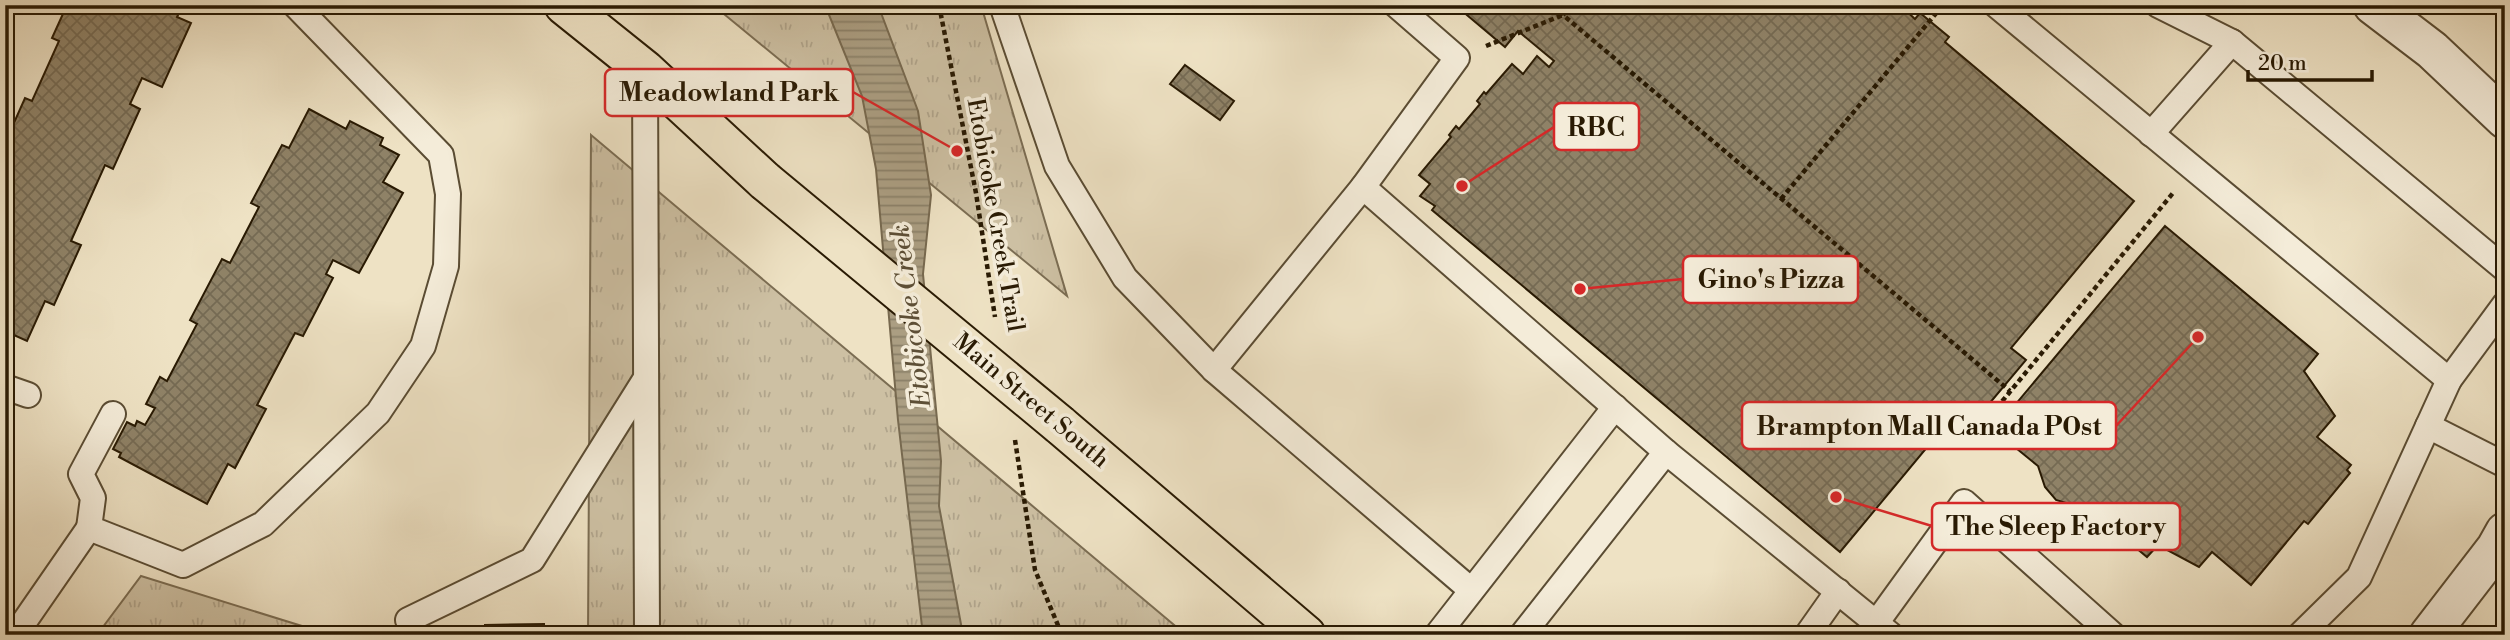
<svg xmlns="http://www.w3.org/2000/svg" width="2510" height="640" font-family="'Libre Bodoni',serif">
<defs>
<pattern id="park-tufts" width="24" height="20" patternUnits="userSpaceOnUse" patternTransform="scale(1.75)"><rect width="24" height="20" fill="#cdc0a3"/><path d="M3 7l-1-3M5 7V3M7 7l1-3M15 17l-1-3M17 17v-4M19 17l1-3" fill="none" stroke="#b0a48b"/></pattern>
<pattern id="water-rules" width="6" height="5" patternUnits="userSpaceOnUse" patternTransform="scale(1.75)"><rect width="6" height="5" fill="#ab9e82"/><path d="M0 2.5h6" fill="none" stroke="#8b8068"/></pattern>
<pattern id="building-cross-hatch" width="8" height="8" patternUnits="userSpaceOnUse" patternTransform="scale(1.75)"><rect width="8" height="8" fill="#8f8267"/><path d="M0 0l8 8M0 8l8-8" fill="none" stroke="#756a53"/></pattern>
</defs>
<rect width="100%" height="100%" fill="#eee2c4"/>
<filter id="stains"><feTurbulence type="fractalNoise" baseFrequency=".00286" numOctaves="4"/><feColorMatrix values="0 0 0 0 .2 0 0 0 0 .09 0 0 0 0 .02 0 0 0 .5 -.17"/></filter>
<radialGradient id="worn" r=".72"><stop offset=".6" stop-color="#630" stop-opacity="0"/><stop offset="1" stop-color="#630" stop-opacity=".3"/></radialGradient>
<g fill="url(#park-tufts)" stroke="#7b6d53" stroke-width="2">
<path d="M713 5H981L1067 296Z"/>
<path d="M591 135 1186 635H588Z"/>
<path d="M141 576 331 635H97Z"/>
</g>
<path fill="url(#water-rules)" stroke="#77694f" stroke-width="2" d="M825 5H878L918 111 931 195 923 274 941 461 939 506 963 635H923L898 420 876 169 862 96Z"/>
<g fill="url(#building-cross-hatch)" stroke="#291a03" stroke-width="2">
<path d="M67 5H183L177 17 191 23 162 87 142 78 130 104 140 109 113 169 105 165 71 241 81 245 54 305 45 301 27 341 5 331V143L25 98 32 101 59 41 52 38Z"/>
<path d="M1455 5H1900L1915 19 1920 13 1949 37 1945 42 2134 201 2011 348 2026 360 1978 417 1963 404 1840 552 1432 210 1435 206 1420 196 1430 184 1419 175 1451 137 1449 135 1456 126 1459 129 1480 104 1477 101 1484 92 1486 94 1512 64 1523 74 1537 56 1549 67 1554 61 1518 31 1505 47Z"/>
<path d="M1185 65 1234 101 1220 120 1170 84Z"/>
<path d="M309 109 346 129 350 121 383 138 380 145 399 155 383 182 403 193 359 273 333 260 326 274 333 278 303 336 295 333 257 405 266 409 235 468 228 464 207 504 119 457 121 453 113 449 127 422 135 426 137 421 145 425 155 408 146 404 160 377 167 381 197 324 190 320 222 259 230 263 259 207 251 203 282 145 289 148Z"/>
<path d="M2165 226 2318 354 2304 371 2335 416 2317 437 2351 465 2347 470 2350 473 2308 524 2304 521 2251 585 2212 552 2199 567 2158 545 2147 557 2092 511 2056 500 2045 487 2038 466 1994 430Z"/>
<path d="M544 624V635H485V625Z"/>
</g>
<g fill="none" stroke-linecap="round" stroke-linejoin="round">
<defs>
<g id="lane">
<path d="M1002 5 1057 166 1125 278 1214 370 1363 187"/>
<path d="M1396 5 1457 58 1363 187 1666 452 1891 635"/>
<path d="M1996 5 2449 380 2505 304"/>
<path d="M2158 5 2232 42"/>
<path d="M645 70 647 635"/>
<path d="M2151 134 2232 42 2505 269"/>
<path d="M1214 370 1471 590"/>
<path d="M5 387 28 395"/>
<path d="M113 414 81 474 93 498 89 528 183 565 263 524 378 413 423 346 446 266 448 194 441 155 295 5"/>
<path d="M2428 426 2505 465"/>
<path d="M408 620 532 560 646 378"/>
<path d="M1877 622 1964 502 2113 635"/>
<path d="M15 635 89 528"/>
<path d="M1437 635 1615 407"/>
<path d="M1522 635 1666 452"/>
<path d="M1807 635 1838 591"/>
<path d="M2300 635 2359 577 2449 380"/>
</g>
<g id="street">
<path d="M2373 5 2432 50 2505 119"/>
<path d="M2429 635 2496 548 2505 532"/>
</g>
<g id="primary">
<path d="M564 5 645 70 765 181"/>
<path d="M1060 425 1306 635"/>
</g>
</defs>
<use href="#lane" stroke="#5a4c33" stroke-width="28"/>
<use href="#street" stroke="#5a4c33" stroke-width="42"/>
<use href="#primary" stroke="#291a03" stroke-width="42"/>
<g stroke="#291a03" stroke-width="4.5" stroke-dasharray="5 3.5" stroke-linecap="butt">
<path d="M939 5 976 193 995 317"/>
<path d="M1572 5 1563 15 2010 391"/>
<path d="M1486 46 1563 15"/>
<path d="M1781 199 1943 5"/>
<path d="M1986 421 2173 193"/>
<path d="M1015 440 1035 570 1062 635"/>
<path d="M1195 635 1197 626"/>
</g>
<use href="#lane" stroke="#f4ecd9" stroke-width="24"/>
<use href="#street" stroke="#f4ecd9" stroke-width="38"/>
<use href="#primary" stroke="#eee2c4" stroke-width="38"/>
<defs>
<path id="primary-bridge" d="M765 181 1060 425"/>
</defs>
<use href="#primary-bridge" stroke="#291a03" stroke-width="42" stroke-linecap="butt"/>
<use href="#primary-bridge" stroke="#eee2c4" stroke-width="38"/>
</g>
<g text-anchor="middle" dominant-baseline="central" stroke-width="7" stroke-linejoin="round" paint-order="stroke">
<g font-size="24" fill="#291a03" stroke="#f4ecd9">
<text transform="translate(995 215) rotate(80)">Etobicoke Creek Trail</text>
<text transform="translate(1031 401) rotate(40)">Main Street South</text>
</g>
<g font-size="26" font-style="italic" fill="#5d4f36" stroke="#f4ecd9">
<text transform="translate(911 316) rotate(-97)">Etobicoke Creek</text>
</g>
</g>
<path fill="none" stroke="#d62828" stroke-width="2.5" d="M957 151L853 92M1462 186L1554 127M1580 289L1683 279M2198 337L2116 426M1836 497L1932 526"/>
<g fill="#d62828" stroke="#f4ecd9" stroke-width="2.5">
<circle cx="957" cy="151" r="7"/>
<circle cx="1462" cy="186" r="7"/>
<circle cx="1580" cy="289" r="7"/>
<circle cx="2198" cy="337" r="7"/>
<circle cx="1836" cy="497" r="7"/>
</g>
<g fill="#f4ecd9" stroke="#d62828" stroke-width="2.5">
<rect x="605" y="69" width="248" height="47" rx="7"/>
<rect x="1554" y="103" width="85" height="47" rx="7"/>
<rect x="1683" y="256" width="175" height="47" rx="7"/>
<rect x="1742" y="402" width="374" height="47" rx="7"/>
<rect x="1932" y="503" width="248" height="47" rx="7"/>
</g>
<g font-size="26" text-anchor="middle" font-weight="bold" fill="#291a03">
<text x="729" y="101">Meadowland Park</text>
<text x="1596" y="136">RBC</text>
<text x="1771" y="288">Gino's Pizza</text>
<text x="1929" y="435">Brampton Mall Canada P0st</text>
<text x="2056" y="535">The Sleep Factory</text>
</g>
<rect width="2510" height="640" fill="none" stroke="#eee2c4" stroke-width="28"/>
<rect x="7" y="7" width="2496" height="626" fill="none" stroke="#291a03" stroke-width="3.5"/>
<rect x="14" y="14" width="2482" height="612" fill="none" stroke="#291a03" stroke-width="2"/>
<path d="M2248 70v10h124v-10" fill="none" stroke="#291a03" stroke-width="3.5"/>
<text x="2258" y="70" font-size="21" fill="#291a03" stroke="#f4ecd9" stroke-width="5" paint-order="stroke">20 m</text>
<rect width="100%" height="100%" filter="url(#stains)"/>
<rect width="100%" height="100%" fill="url(#worn)"/>
</svg>
